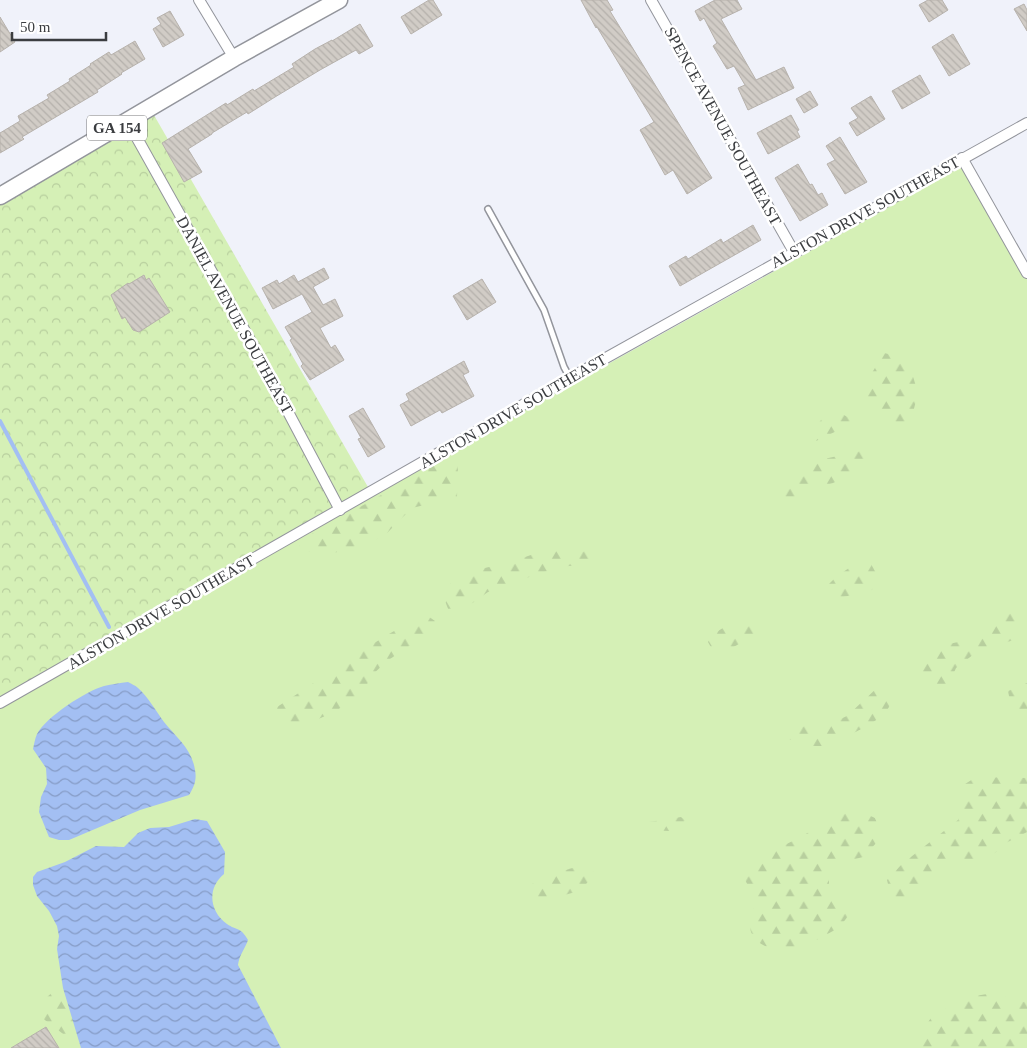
<svg xmlns="http://www.w3.org/2000/svg" width="1027" height="1048" font-family="Georgia,serif">
<defs>
<pattern id="forest-firs" width="22" height="20" patternUnits="userSpaceOnUse" patternTransform="scale(1.25)"><rect width="22" height="20" fill="#d5f0b6"/><path d="M5 1l3.5 6h-7zM16 11l3.5 6h-7z" fill="#b8cf9e"/></pattern>
<pattern id="park-crowns" width="20" height="18" patternUnits="userSpaceOnUse" patternTransform="scale(1.25)"><rect width="20" height="18" fill="#d5f0b6"/><path d="M2 6a3 3 0 1 1 6 0M12 15a3 3 0 1 1 6 0" fill="none" stroke="#b8cf9e"/></pattern>
<pattern id="water-waves" width="16" height="10" patternUnits="userSpaceOnUse" patternTransform="scale(1.25)"><rect width="16" height="10" fill="#a3bff3"/><path d="M0 5q4-4 8 0t8 0" fill="none" stroke="#869cc6"/></pattern>
<pattern id="building-back-hatch" width="6" height="6" patternUnits="userSpaceOnUse" patternTransform="scale(1.25)"><rect width="6" height="6" fill="#d1ccc6"/><path d="M-1 5l2 2M0 0l6 6M5-1l2 2" fill="none" stroke="#b4b0ab"/></pattern>
</defs>
<rect width="100%" height="100%" fill="#f0f2fa"/>
<path fill="#d5f0b6" d="M967 160 1027 268V1048H0V703L798 258Z"/>
<g fill="url(#forest-firs)">
<path d="M884 353 902 357 911 370 918 393 909 428 901 432 892 429 879 412 866 405 861 391Z"/>
<path d="M844 415 851 419 849 425 816 441 809 440 807 436 822 419Z"/>
<path d="M860 451 869 457 866 468 833 483 812 489 796 502 787 501 783 493 787 486 815 461Z"/>
<path d="M453 459 458 464 457 497 412 508 383 537 339 552 314 554 299 546 310 535 433 466Z"/>
<path d="M595 549 602 555 599 562 585 566H569L540 573 488 592 464 609 449 611 445 601 450 584 476 570 511 562 545 550 576 553Z"/>
<path d="M859 561 871 564 877 575 879 584 870 591 830 600 823 597V590L836 577Z"/>
<path d="M1002 610 1014 612 1020 624 1016 639 974 654 956 668 947 688H930L919 678 921 665 939 646 963 641 986 631Z"/>
<path d="M425 614 435 621 426 635 387 661 370 677 364 693 334 712 314 721 288 723 278 719 277 707C326 676 373 640 425 614Z"/>
<path d="M728 625 753 626 754 636 726 651 712 649 708 642 713 634Z"/>
<path d="M1027 683V713L1011 706 1008 691Z"/>
<path d="M889 686C904 711 862 729 845 737 840 739 836 743 831 744 818 749 801 744 789 739L791 733 808 724 836 721 847 716 878 687Z"/>
<path d="M976 777 1027 778V832L1006 843 988 859 937 862 923 889 908 899 891 896 887 880 902 864 958 820 963 799 962 786Z"/>
<path d="M846 812H862L875 818 879 828V840L863 857 839 863 829 876V894L846 901 851 913C846 918 842 925 836 929 815 943 768 963 752 934 746 923 756 911 754 900 753 893 744 879 741 872L751 861 799 838 824 823Z"/>
<path d="M681 817 685 820 681 829 669 831 651 830 649 822Z"/>
<path d="M589 864 595 875 579 891 550 899 529 897 523 889C545 876 565 869 589 864Z"/>
<path d="M57 990 76 1001 81 1036 71 1040 41 1017C43 1002 44 997 57 990Z"/>
<path d="M993 993 1023 1002 1027 1001V1048H920L915 1040 931 1018 963 998Z"/>
</g>
<path fill="url(#park-crowns)" d="M147 103 372 494 0 702V188Z"/>
<g fill="url(#water-waves)">
<path d="M128 682C131 684 135 685 138 688 148 697 156 711 164 722 176 737 192 749 195 770 197 780 194 787 189 795L140 810 69 840H59L49 837 39 812 41 797 47 784 46 768 33 749C34 745 35 738 37 734 46 717 86 691 104 686 112 684 120 683 128 682Z"/>
<path d="M195 819 207 821 225 852 224 874C207 888 209 911 227 924 237 931 240 926 248 940 245 949 239 955 238 965L281 1048H81L63 988 57 949 59 936 57 926 49 911 37 896 33 885V877L37 872 65 862 96 846 124 847 138 833 150 828 169 827Z"/>
</g>
<g fill="none" stroke-linecap="round" stroke-linejoin="round">
<path stroke="#a3bff3" stroke-width="4" d="M0 421 109 627"/>
</g>
<g fill="url(#building-back-hatch)" stroke="#b7b2ac">
<path d="M429 0H433L442 15 411 34 401 17Z"/>
<path d="M581 0H607L613 10 610 11 712 178 687 194 673 170 665 175 640 130 654 122 597 27 596 28Z"/>
<path d="M715 0H737L742 9 721 19 756 80 784 67 794 88 748 110 738 88 745 85 734 66 727 69 713 46 717 43 704 18 700 21 695 11Z"/>
<path d="M928 0H942L948 10 929 22 919 5Z"/>
<path d="M1024 4 1027 10V31L1014 9Z"/>
<path d="M170 11 184 35 163 47 153 29 161 24 157 18Z"/>
<path d="M0 17 15 42 0 52Z"/>
<path d="M360 24 373 46 359 54 356 50 320 70 275 97 248 114 247 112 212 133V134L188 149 202 172 184 182 162 143 226 103 227 105 253 89 254 91 294 67 292 64 315 49 332 40V41Z"/>
<path d="M953 34 970 64 949 76 932 47Z"/>
<path d="M135 41 145 59 121 73 122 74 97 90 98 92 22 137 24 139 0 153V133L20 121 18 116 49 98 47 95 70 81 69 79 91 65 90 64 109 52 111 55Z"/>
<path d="M920 75 930 93 902 109 892 91Z"/>
<path d="M810 91 818 105 804 113 796 99Z"/>
<path d="M871 96 885 119 857 136 849 123 858 118 851 108Z"/>
<path d="M791 115 799 130 797 131 800 137 768 154 757 133Z"/>
<path d="M840 137 867 182 845 194 827 164 835 160 826 146Z"/>
<path d="M798 164 810 185 812 184 818 195 822 193 828 205 800 221 775 178Z"/>
<path d="M753 225 761 240 680 286 669 266 686 256 688 259 721 239 723 243Z"/>
<path d="M324 268 329 278 313 287 323 305 335 299 343 316 320 328 331 348 335 345 344 360 310 380 301 366 303 364 290 340 292 339 285 327 312 312 302 294 273 309 262 288 277 280 279 284 294 275 298 282Z"/>
<path d="M144 275 146 280 149 278 170 312 139 332 133 330 125 317 122 319 111 295 128 283 129 284Z"/>
<path d="M482 279 496 302 467 320 453 296Z"/>
<path d="M464 361 469 372 463 375 474 396 442 413 440 410 411 426 400 405 409 400 406 394Z"/>
<path d="M363 408 385 447 368 457 358 439 361 438 349 416Z"/>
<path d="M46 1027 59 1048H11Z"/>
</g>
<g fill="none" stroke-linecap="round" stroke-linejoin="round">
<defs>
<path id="lane" d="M488 209 544 310 564 367 570 378"/>
<g id="street">
<path d="M199 0 234 58"/>
<path d="M651 0 794 252"/>
<path d="M128 122 250 340 340 510"/>
<path d="M962 158 1027 273"/>
<path d="M0 703 570 378 1027 123"/>
</g>
<path id="primary" d="M0 196 234 58 339 0"/>
</defs>
<use href="#lane" stroke="#93959c" stroke-width="8"/>
<use href="#street" stroke="#93959c" stroke-width="12"/>
<use href="#primary" stroke="#93959c" stroke-width="19"/>
<use href="#lane" stroke="#fff" stroke-width="5"/>
<use href="#street" stroke="#fff" stroke-width="10"/>
<use href="#primary" stroke="#fff" stroke-width="16"/>
</g>
<g text-anchor="middle" dominant-baseline="central" stroke-width="5" stroke-linejoin="round" paint-order="stroke">
<rect fill="#fff" stroke="#767779" stroke-width="1" x="87" y="115.5" width="60" height="25" rx="4"/>
<g font-size="15" font-weight="bold" fill="#3b3d40">
<text x="117" y="128">GA 154</text>
</g>
<g font-size="16" fill="#3b3d40" stroke="#fff">
<text transform="translate(723 126) rotate(61)">SPENCE AVENUE SOUTHEAST</text>
<text transform="translate(865 212) rotate(-29)">ALSTON DRIVE SOUTHEAST</text>
<text transform="translate(235 315) rotate(61)">DANIEL AVENUE SOUTHEAST</text>
<text transform="translate(513 411) rotate(-30)">ALSTON DRIVE SOUTHEAST</text>
<text transform="translate(161 612) rotate(-30)">ALSTON DRIVE SOUTHEAST</text>
</g>
</g>
<path d="M12 32v8h94v-8" fill="none" stroke="#3b3d40" stroke-width="2.5"/>
<text x="20" y="32" font-size="15" fill="#3b3d40" stroke="#ffffff" stroke-width="4" paint-order="stroke">50 m</text>
</svg>
